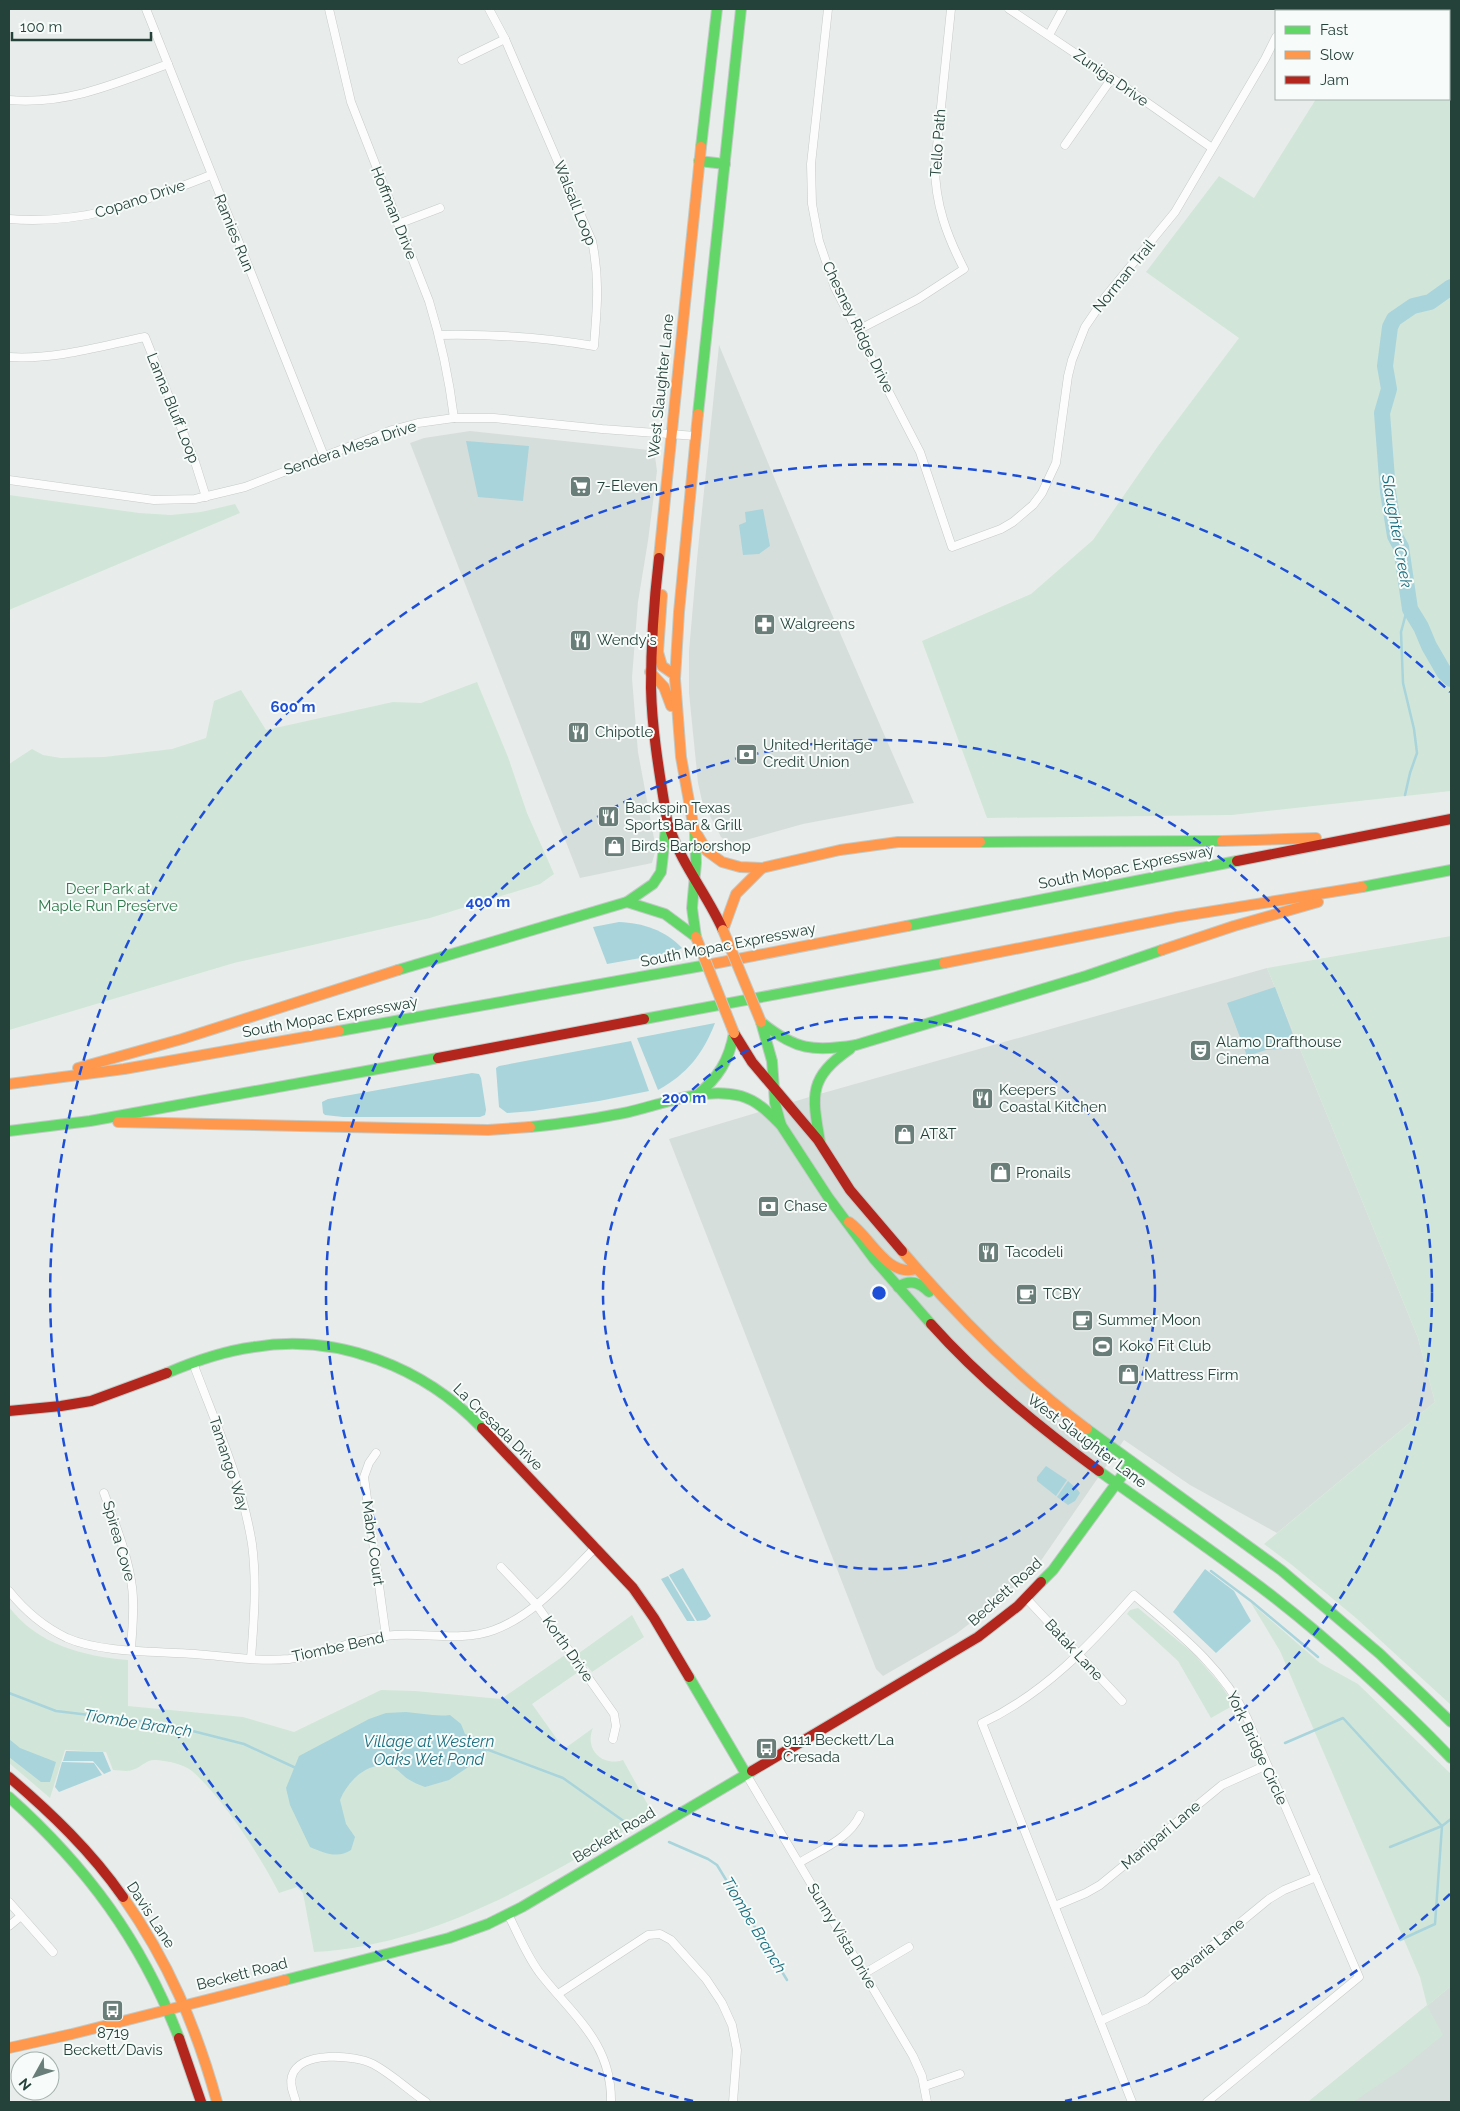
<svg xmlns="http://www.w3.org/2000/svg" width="1460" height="2111" font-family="Raleway,sans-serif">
<rect width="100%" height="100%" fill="#e8edeb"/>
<g fill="#d6dedb">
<path d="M719 345 814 573 914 803 803 824 735 843 727 842 721 837 702 801 698 783 689 693V651L697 559Z"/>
<path d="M470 431 649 450 655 456 657 471 648 541 638 602 632 678 638 752 656 849 652 863 580 878 410 443 424 438Z"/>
<path d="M1267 968 1418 1338 1435 1402 1277 1533 1190 1485 1124 1440 1038 1565 998 1602 956 1634 883 1676 876 1669 669 1139 816 1095Z"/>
<path d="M1451 1986V2102H1308L1427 2006Z"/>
</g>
<g fill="#d1e6d8">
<path d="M1346 9H1451V791L1232 815 987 818 922 641 1031 594 1093 540 1158 446 1239 338 1146 272 1219 176 1254 198 1316 99H1449V11H1346Z"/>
<path d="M9 495 139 513 171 515 201 512 235 504 240 513 9 610Z"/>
<path d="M477 682 508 757 527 813 554 874 540 884 430 918 234 963 9 1030V764L32 749 43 755 61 758 104 757 172 749 206 738 214 701 241 690 266 730 393 702 421 703Z"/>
<path d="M1451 936V1705L1356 1618 1292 1565 1264 1544 1435 1402 1418 1338 1267 968Z"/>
<path d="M1251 1603 1320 1663 1358 1684 1451 1774V1986L1427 2006 1443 2035 1399 2071 1353 2102H1308L1427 2005 1420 1977 1280 1651Z"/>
<path d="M9 1607C38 1645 83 1656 128 1660V1706L243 1717 294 1732 381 1690 415 1691 501 1699 575 1648 579 1653 632 1615 644 1637 592 1672 587 1666 532 1704 564 1749 593 1728C584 1749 602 1767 623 1760L653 1814C548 1875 439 1945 314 1952L303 1893 297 1887 279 1893C261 1857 222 1797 192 1771 183 1764 168 1761 156 1760 146 1759 141 1768 132 1770 127 1772 119 1770 113 1770L106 1752 65 1750 50 1798 9 1763Z"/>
<path d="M1138 1608 1193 1653 1220 1684 1234 1705 1211 1718 1178 1661 1127 1614 1130 1610Z"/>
</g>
<g fill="#a9d4db">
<path d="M466 441 529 446 523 501 478 497Z"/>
<path d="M763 509 770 546 759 554 743 555 739 525 746 522 745 512Z"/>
<path d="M619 922C643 923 665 930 682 948L674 952 607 964 593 927Z"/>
<path d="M1275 987 1298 1048 1266 1050 1247 1056 1227 1003Z"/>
<path d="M715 1023C703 1054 687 1074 658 1090L637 1038Z"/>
<path d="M631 1041 649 1091 599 1101 533 1111 507 1113 499 1107 496 1068 499 1066Z"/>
<path d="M472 1073 479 1074 481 1078 486 1110 485 1115 480 1117H343L325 1115 323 1113 322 1102 328 1099Z"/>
<path d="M1046 1466 1067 1480 1056 1496 1037 1481V1477Z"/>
<path d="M1068 1481 1077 1489 1080 1493 1075 1501 1068 1505 1057 1497Z"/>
<path d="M683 1568 711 1616 706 1620 697 1621 669 1575Z"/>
<path d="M1205 1569 1234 1591 1251 1621 1216 1653 1173 1612Z"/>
<path d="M668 1576 695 1621H687L661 1579Z"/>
<path d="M406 1712C421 1713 435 1717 450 1715L461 1724 465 1734C478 1739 489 1735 486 1755L449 1780 425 1787C419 1785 413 1782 408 1779 402 1775 398 1769 392 1767 369 1760 348 1780 340 1800L346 1824 355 1837 351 1850C338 1859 324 1853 310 1847L290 1805 286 1788 299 1756 369 1719 386 1713Z"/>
<path d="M9 1739 20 1748 56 1762 50 1782H41L9 1757Z"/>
<path d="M66 1751 103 1752 111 1771 104 1774 93 1761H63Z"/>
<path d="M62 1762 94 1763 102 1775 59 1792 55 1787Z"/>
</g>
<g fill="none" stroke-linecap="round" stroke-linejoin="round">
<g stroke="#a9d4db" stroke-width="2.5">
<path d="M1405 795 1410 773 1417 753 1414 729 1403 683 1401 632 1409 602"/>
<path d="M1211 1571 1251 1601 1318 1657"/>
<path d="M9 1693 56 1711 165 1724 244 1744 296 1768"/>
<path d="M1285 1743 1343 1718 1442 1826 1435 1924 1400 1940"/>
<path d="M486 1749 563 1778 625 1822"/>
<path d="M669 1842 708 1859 717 1865 787 1980"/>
<path d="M1390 1847 1442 1826 1451 1819"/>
</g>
<path stroke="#a9d4db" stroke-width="16" d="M1451 287 1430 302 1413 306 1394 319 1390 327 1385 366 1389 389 1382 413 1388 492 1395 536 1401 547 1410 609 1421 627 1429 646 1444 672 1451 679"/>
<defs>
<g id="street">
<path d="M146 9 324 456"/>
<path d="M329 9 351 102 429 301C441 340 449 378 454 418"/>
<path d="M828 9 811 164 812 204 819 241 835 288 920 452 952 547 1001 529 1013 522 1033 505 1042 493 1056 463 1068 376 1072 360 1085 327 1106 296 1175 212 1265 59 1276 37"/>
<path d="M1009 9 1112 78 1212 148"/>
<path d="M1285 11 1286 9"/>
<path d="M1049 35 1063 9"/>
<path d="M462 60 505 39"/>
<path d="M9 100C66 105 115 84 168 64"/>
<path d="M1065 145 1112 78"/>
<path d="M9 219C86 225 141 202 211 175"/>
<path d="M398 224 440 208"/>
<path d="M858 330 918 299 964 269C947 236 935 204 935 166L951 9"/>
<path d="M439 335C491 334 542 337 594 346 597 308 600 279 592 241L505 39 489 9"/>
<path d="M9 357C55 360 101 346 145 337L195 462 206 497"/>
<path d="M9 480 154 500 195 499 245 487 392 430 418 423 454 418H494L602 429 696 436"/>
<path d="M193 1363C215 1422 242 1481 252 1544 257 1582 254 1620 251 1658"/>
<path d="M376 1453 369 1463 364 1477 386 1636"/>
<path d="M104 1493C115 1524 128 1555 132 1587 135 1608 132 1629 131 1650"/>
<path d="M501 1567 536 1604 614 1714 616 1726 613 1739"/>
<path d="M9 1591C25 1611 44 1627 67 1638 101 1653 157 1651 195 1654 225 1656 258 1662 289 1659 322 1655 352 1640 385 1636 421 1631 459 1643 494 1630 535 1615 566 1577 596 1547"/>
<path d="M1026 1598 1122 1701"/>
<path d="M746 1774 913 2056 922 2076 927 2102"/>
<path d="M799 1863C820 1850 849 1839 860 1815"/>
<path d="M9 1902 53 1952"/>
<path d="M1055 1906 1086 1893 1100 1885 1222 1785 1267 1765"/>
<path d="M508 1914C518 1934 526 1954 539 1972 572 2015 612 2042 611 2102"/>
<path d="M9 1926 21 1916"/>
<path d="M865 1973 909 1947"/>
<path d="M558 1994 648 1935 660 1934 671 1940 706 1979 722 2003 732 2025 737 2050 733 2102"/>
<path d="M1100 2021 1146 2000 1269 1899 1284 1890 1316 1877"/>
<path d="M925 2086 960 2074"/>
<path d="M296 2102C294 2094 289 2085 292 2076 300 2050 355 2055 373 2064 392 2074 408 2090 426 2102"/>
<path d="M1132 2102 982 1723C1044 1694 1090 1645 1134 1595 1177 1632 1222 1666 1247 1718L1359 1977 1207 2102"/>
</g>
<g id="fast">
<path d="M701 147 717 9"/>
<path d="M699 161 725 164"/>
<path d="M698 414 741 9"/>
<path d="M695 834 696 863 692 908 696 937"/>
<path d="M980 842 1222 841"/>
<path d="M1362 887 1451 870"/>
<path d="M627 902 665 914 696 937"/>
<path d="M907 926 1237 861"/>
<path d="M398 970 627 902 653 884 661 872 667 820"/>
<path d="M644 1019 944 963"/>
<path d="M761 1022 772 1061 775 1103 781 1125 828 1197 874 1259 931 1324"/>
<path d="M761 1022C795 1050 814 1052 856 1045L1086 976 1162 950"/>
<path d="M339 1031 707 965"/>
<path d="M696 1096C718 1078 729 1061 734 1033"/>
<path d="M530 1127C561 1124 593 1119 624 1113 661 1105 704 1086 741 1096 758 1101 769 1113 781 1125"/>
<path d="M9 1131 90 1121 438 1058"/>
<path d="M820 1142C812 1095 808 1078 850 1049"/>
<path d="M898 1287C910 1279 919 1282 929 1292"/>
<path d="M167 1373C195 1361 224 1351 254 1347 337 1333 424 1367 482 1428"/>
<path d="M1087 1429 1281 1570 1380 1654 1451 1722"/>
<path d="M1099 1471C1156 1512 1215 1552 1271 1595 1335 1645 1395 1700 1451 1758"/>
<path d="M1041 1582 1053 1570 1132 1462"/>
<path d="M689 1677 746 1774"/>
<path d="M9 1797C87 1867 141 1940 179 2038"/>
<path d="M285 1980 449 1938 488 1924 522 1907 752 1771"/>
</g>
<g id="slow">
<path d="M659 558 701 147"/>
<path d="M662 595 658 652 662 666 675 675"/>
<path d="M650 672 664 687 671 706"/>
<path d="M694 829 681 757 675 679 679 612 698 414"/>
<path d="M694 829 707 851 722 862 740 867 762 868 840 850 898 842H980"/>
<path d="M1222 841 1316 838"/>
<path d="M723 930 736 894 762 868"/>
<path d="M1162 950 1234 926 1318 902"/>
<path d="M944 963 1177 917 1362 887"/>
<path d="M707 965 907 926"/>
<path d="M78 1068 182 1039 398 970"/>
<path d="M9 1084 124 1069 339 1031"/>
<path d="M118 1122 488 1130 530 1127"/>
<path d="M849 1222C870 1236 887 1278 916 1269"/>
<path d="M902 1251C958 1317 1018 1377 1087 1429"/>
<path d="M123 1897C168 1961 196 2026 217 2102"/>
<path d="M9 2048 72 2034 285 1980"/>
</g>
<g id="jam">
<path d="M659 558C654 601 651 644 651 688 652 732 660 777 667 820"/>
<path d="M669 826C681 864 707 894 723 930"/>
<path d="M1237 861 1451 819"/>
<path d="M734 1033 752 1062 818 1140 850 1190 902 1251"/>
<path d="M438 1058 644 1019"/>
<path d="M931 1324C981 1380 1039 1427 1099 1471"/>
<path d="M9 1411 61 1406 91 1401 167 1373"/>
<path d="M482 1428 633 1588 654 1618 689 1677"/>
<path d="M752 1771 978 1637 1018 1606 1041 1582"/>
<path d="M9 1777C51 1813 91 1851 123 1897"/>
<path d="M179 2038 201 2102"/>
</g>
</defs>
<use href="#street" stroke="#c5cac8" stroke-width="9"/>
<use href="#fast" stroke="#c3cbc8" stroke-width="12"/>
<use href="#slow" stroke="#c3cbc8" stroke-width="12"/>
<use href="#jam" stroke="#c3cbc8" stroke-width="12"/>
<use href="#street" stroke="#fcfcfc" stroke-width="8"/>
<use href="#fast" stroke="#63d668" stroke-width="10"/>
<use href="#slow" stroke="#ff974d" stroke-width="10"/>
<use href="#jam" stroke="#b3261e" stroke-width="10"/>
<defs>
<g id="slow-bridge">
<path d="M723 930 761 1022"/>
<path d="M696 937 734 1033"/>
</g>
</defs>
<use href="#slow-bridge" stroke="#c3cbc8" stroke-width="12" stroke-linecap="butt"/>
<use href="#slow-bridge" stroke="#ff974d" stroke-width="10"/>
</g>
<g fill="none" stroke="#1d4ed8" stroke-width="2.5" stroke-dasharray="9 6">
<circle cx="879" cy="1293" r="276"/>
<circle cx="879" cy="1293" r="553"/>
<path d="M1450 1894A829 829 0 0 1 1065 2101M693 2101A829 829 0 1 1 1450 692"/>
</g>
<defs>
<symbol id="supermarket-square" viewBox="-11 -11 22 22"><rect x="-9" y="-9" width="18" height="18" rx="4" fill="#697e78" stroke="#f7fbf9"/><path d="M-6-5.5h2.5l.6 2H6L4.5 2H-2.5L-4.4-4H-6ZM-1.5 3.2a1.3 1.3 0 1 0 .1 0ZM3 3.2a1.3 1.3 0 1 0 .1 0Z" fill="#fff"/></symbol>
<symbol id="pharmacy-square" viewBox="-11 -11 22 22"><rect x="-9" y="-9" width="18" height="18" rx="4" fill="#697e78" stroke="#f7fbf9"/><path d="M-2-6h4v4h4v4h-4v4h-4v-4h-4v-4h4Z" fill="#fff"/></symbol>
<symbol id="restaurant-square" viewBox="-11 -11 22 22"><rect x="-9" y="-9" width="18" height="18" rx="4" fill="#697e78" stroke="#f7fbf9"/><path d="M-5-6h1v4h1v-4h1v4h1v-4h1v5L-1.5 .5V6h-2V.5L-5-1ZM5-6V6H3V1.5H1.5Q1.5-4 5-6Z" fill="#fff"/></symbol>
<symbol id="bank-square" viewBox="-11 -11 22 22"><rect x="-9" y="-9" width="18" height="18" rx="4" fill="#697e78" stroke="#f7fbf9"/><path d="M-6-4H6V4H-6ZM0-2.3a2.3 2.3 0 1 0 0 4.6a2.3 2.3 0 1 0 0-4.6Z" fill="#fff"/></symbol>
<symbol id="shop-square" viewBox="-11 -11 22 22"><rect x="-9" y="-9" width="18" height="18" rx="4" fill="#697e78" stroke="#f7fbf9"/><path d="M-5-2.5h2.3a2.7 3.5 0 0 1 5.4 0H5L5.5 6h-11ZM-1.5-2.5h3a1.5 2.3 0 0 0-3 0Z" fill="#fff"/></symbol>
<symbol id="theatre-square" viewBox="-11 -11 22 22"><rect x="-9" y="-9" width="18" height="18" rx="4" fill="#697e78" stroke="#f7fbf9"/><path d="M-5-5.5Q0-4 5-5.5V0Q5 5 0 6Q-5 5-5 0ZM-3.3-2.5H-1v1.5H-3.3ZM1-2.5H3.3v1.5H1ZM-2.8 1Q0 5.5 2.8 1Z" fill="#fff"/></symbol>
<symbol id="cafe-square" viewBox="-11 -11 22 22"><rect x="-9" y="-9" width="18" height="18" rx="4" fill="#697e78" stroke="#f7fbf9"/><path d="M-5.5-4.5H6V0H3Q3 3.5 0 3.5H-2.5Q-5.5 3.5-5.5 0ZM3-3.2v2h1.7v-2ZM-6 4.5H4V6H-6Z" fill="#fff"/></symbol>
<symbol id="stadium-square" viewBox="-11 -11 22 22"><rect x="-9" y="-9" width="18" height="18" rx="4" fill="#697e78" stroke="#f7fbf9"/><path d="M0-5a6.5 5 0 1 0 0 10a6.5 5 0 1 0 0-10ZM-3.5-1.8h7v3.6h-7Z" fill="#fff"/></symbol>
<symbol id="bus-square" viewBox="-11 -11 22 22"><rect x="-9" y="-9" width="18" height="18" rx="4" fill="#697e78" stroke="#f7fbf9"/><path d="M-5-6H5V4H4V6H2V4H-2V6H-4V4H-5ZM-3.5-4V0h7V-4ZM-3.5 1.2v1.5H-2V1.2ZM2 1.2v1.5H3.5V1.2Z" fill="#fff"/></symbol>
</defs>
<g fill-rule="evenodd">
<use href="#supermarket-square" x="568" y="474" width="25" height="25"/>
<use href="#pharmacy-square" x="752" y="612" width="25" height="25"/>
<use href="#restaurant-square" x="568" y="628" width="25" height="25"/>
<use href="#restaurant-square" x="566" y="720" width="25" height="25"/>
<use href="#bank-square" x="734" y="742" width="25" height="25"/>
<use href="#restaurant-square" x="596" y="804" width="25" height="25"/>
<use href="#shop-square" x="602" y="834" width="25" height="25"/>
<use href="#theatre-square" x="1188" y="1038" width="25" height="25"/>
<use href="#restaurant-square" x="970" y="1086" width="25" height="25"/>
<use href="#shop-square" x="892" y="1122" width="25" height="25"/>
<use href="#shop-square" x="988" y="1160" width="25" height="25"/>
<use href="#bank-square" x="756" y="1194" width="25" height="25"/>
<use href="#restaurant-square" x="976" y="1240" width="25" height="25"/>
<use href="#cafe-square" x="1014" y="1282" width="25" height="25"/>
<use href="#cafe-square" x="1070" y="1308" width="25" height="25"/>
<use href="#stadium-square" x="1090" y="1334" width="25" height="25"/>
<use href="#shop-square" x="1116" y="1362" width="25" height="25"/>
<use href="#bus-square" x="754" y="1736" width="25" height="25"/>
<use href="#bus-square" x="100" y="1998" width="25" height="25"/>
</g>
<g text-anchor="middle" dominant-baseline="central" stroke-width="4" stroke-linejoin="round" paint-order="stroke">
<g font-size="15" fill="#24423a" stroke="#f7fbf9">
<text transform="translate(1111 78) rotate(35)">Zuniga Drive</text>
<text transform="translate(938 143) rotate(-86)">Tello Path</text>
<text transform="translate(140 199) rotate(-18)">Copano Drive</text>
<text transform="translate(575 203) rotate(68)">Walsall Loop</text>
<text transform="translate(394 213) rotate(68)">Hoffman Drive</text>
<text transform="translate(234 233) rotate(68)">Ramies Run</text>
<text transform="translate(1124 276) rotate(-51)">Norman Trail</text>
<text transform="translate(858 327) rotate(64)">Chesney Ridge Drive</text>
<text transform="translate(661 386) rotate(-84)">West Slaughter Lane</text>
<text transform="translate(173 408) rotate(68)">Lanna Bluff Loop</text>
<text transform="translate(350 448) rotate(-19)">Sendera Mesa Drive</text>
<text transform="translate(1126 867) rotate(-11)">South Mopac Expressway</text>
<text transform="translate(728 945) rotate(-11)">South Mopac Expressway</text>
<text transform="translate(330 1017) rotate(-10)">South Mopac Expressway</text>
<text transform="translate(498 1427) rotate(44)">La Cresada Drive</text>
<text transform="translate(1087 1441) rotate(37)">West Slaughter Lane</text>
<text transform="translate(229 1464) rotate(72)">Tamango Way</text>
<text transform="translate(119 1541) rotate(74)">Spirea Cove</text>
<text transform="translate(373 1543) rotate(82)">Mabry Court</text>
<text transform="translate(1005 1592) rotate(-42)">Beckett Road</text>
<text transform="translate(338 1647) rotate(-12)">Tiombe Bend</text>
<text transform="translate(568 1649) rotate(55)">Korth Drive</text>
<text transform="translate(1074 1650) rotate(47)">Batak Lane</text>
<text transform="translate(1257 1748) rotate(65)">York Bridge Circle</text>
<text transform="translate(614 1835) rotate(-31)">Beckett Road</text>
<text transform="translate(1161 1835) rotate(-40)">Manipari Lane</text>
<text transform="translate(151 1915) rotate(57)">Davis Lane</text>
<text transform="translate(842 1936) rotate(59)">Sunny Vista Drive</text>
<text transform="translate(1208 1949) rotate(-39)">Bavaria Lane</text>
<text transform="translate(242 1974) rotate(-14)">Beckett Road</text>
</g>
<g font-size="15" fill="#24423a" stroke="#f7fbf9" text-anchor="start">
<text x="597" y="486">7-Eleven</text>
<text x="780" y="624">Walgreens</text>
<text x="597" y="640">Wendy's</text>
<text x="595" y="732">Chipotle</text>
<text x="763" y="745">United Heritage<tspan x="763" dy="17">Credit Union</tspan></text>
<text x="625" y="808">Backspin Texas<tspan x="625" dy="17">Sports Bar &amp; Grill</tspan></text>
<text x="631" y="846">Birds Barborshop</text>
<text x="1216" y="1042">Alamo Drafthouse<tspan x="1216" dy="17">Cinema</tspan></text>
<text x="999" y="1090">Keepers<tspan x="999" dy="17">Coastal Kitchen</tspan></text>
<text x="920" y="1134">AT&amp;T</text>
<text x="1016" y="1173">Pronails</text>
<text x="784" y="1206">Chase</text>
<text x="1005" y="1252">Tacodeli</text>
<text x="1043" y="1294">TCBY</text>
<text x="1098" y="1320">Summer Moon</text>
<text x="1119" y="1346">Koko Fit Club</text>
<text x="1144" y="1375">Mattress Firm</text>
<text x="783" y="1740">9111 Beckett/La<tspan x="783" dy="17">Cresada</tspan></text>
<text x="113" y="2033" text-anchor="middle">8719<tspan x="113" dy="17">Beckett/Davis</tspan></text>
</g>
<g font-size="15" fill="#2d7a4b" stroke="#f7fbf9">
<text x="108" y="889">Deer Park at<tspan x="108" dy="17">Maple Run Preserve</tspan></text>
</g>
<g font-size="16" font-style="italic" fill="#1c6f80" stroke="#f7fbf9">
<text transform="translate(1397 531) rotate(80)">Slaughter Creek</text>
<text transform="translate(138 1723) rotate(9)">Tiombe Branch</text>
<text x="429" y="1741">Village at Western<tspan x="429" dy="18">Oaks Wet Pond</tspan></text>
<text transform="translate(754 1925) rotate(59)">Tiombe Branch</text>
</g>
</g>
<circle cx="879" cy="1293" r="8" fill="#1d4ed8" stroke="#f7fbf9" stroke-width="2.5"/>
<g font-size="15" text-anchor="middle" font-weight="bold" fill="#1d4ed8" stroke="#f7fbf9" stroke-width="4" stroke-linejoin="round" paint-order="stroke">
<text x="293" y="712">600 m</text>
<text x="488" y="907">400 m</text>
<text x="684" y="1103">200 m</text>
</g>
<rect width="1460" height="2111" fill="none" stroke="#24423a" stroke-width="20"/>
<rect x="1275" y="10" width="175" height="90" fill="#f7fbf9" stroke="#a3b1ad"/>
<rect x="1285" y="26" width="25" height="8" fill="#63d668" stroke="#a3b1ad"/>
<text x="1320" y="35" font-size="15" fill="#24423a">Fast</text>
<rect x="1285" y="51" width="25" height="8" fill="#ff974d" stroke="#a3b1ad"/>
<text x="1320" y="60" font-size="15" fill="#24423a">Slow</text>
<rect x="1285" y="76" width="25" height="8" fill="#b3261e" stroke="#a3b1ad"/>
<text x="1320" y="85" font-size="15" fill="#24423a">Jam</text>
<g transform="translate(35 2076) rotate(230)"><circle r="24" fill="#f7fbf9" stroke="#a3b1ad"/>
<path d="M0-4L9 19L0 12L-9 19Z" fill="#697e78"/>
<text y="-8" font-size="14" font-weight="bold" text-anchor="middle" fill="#24423a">N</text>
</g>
<path d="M12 32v8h139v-8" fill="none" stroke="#24423a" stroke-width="2.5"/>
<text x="20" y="32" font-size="15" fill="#24423a" stroke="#f7fbf9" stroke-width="4" paint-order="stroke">100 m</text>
</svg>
